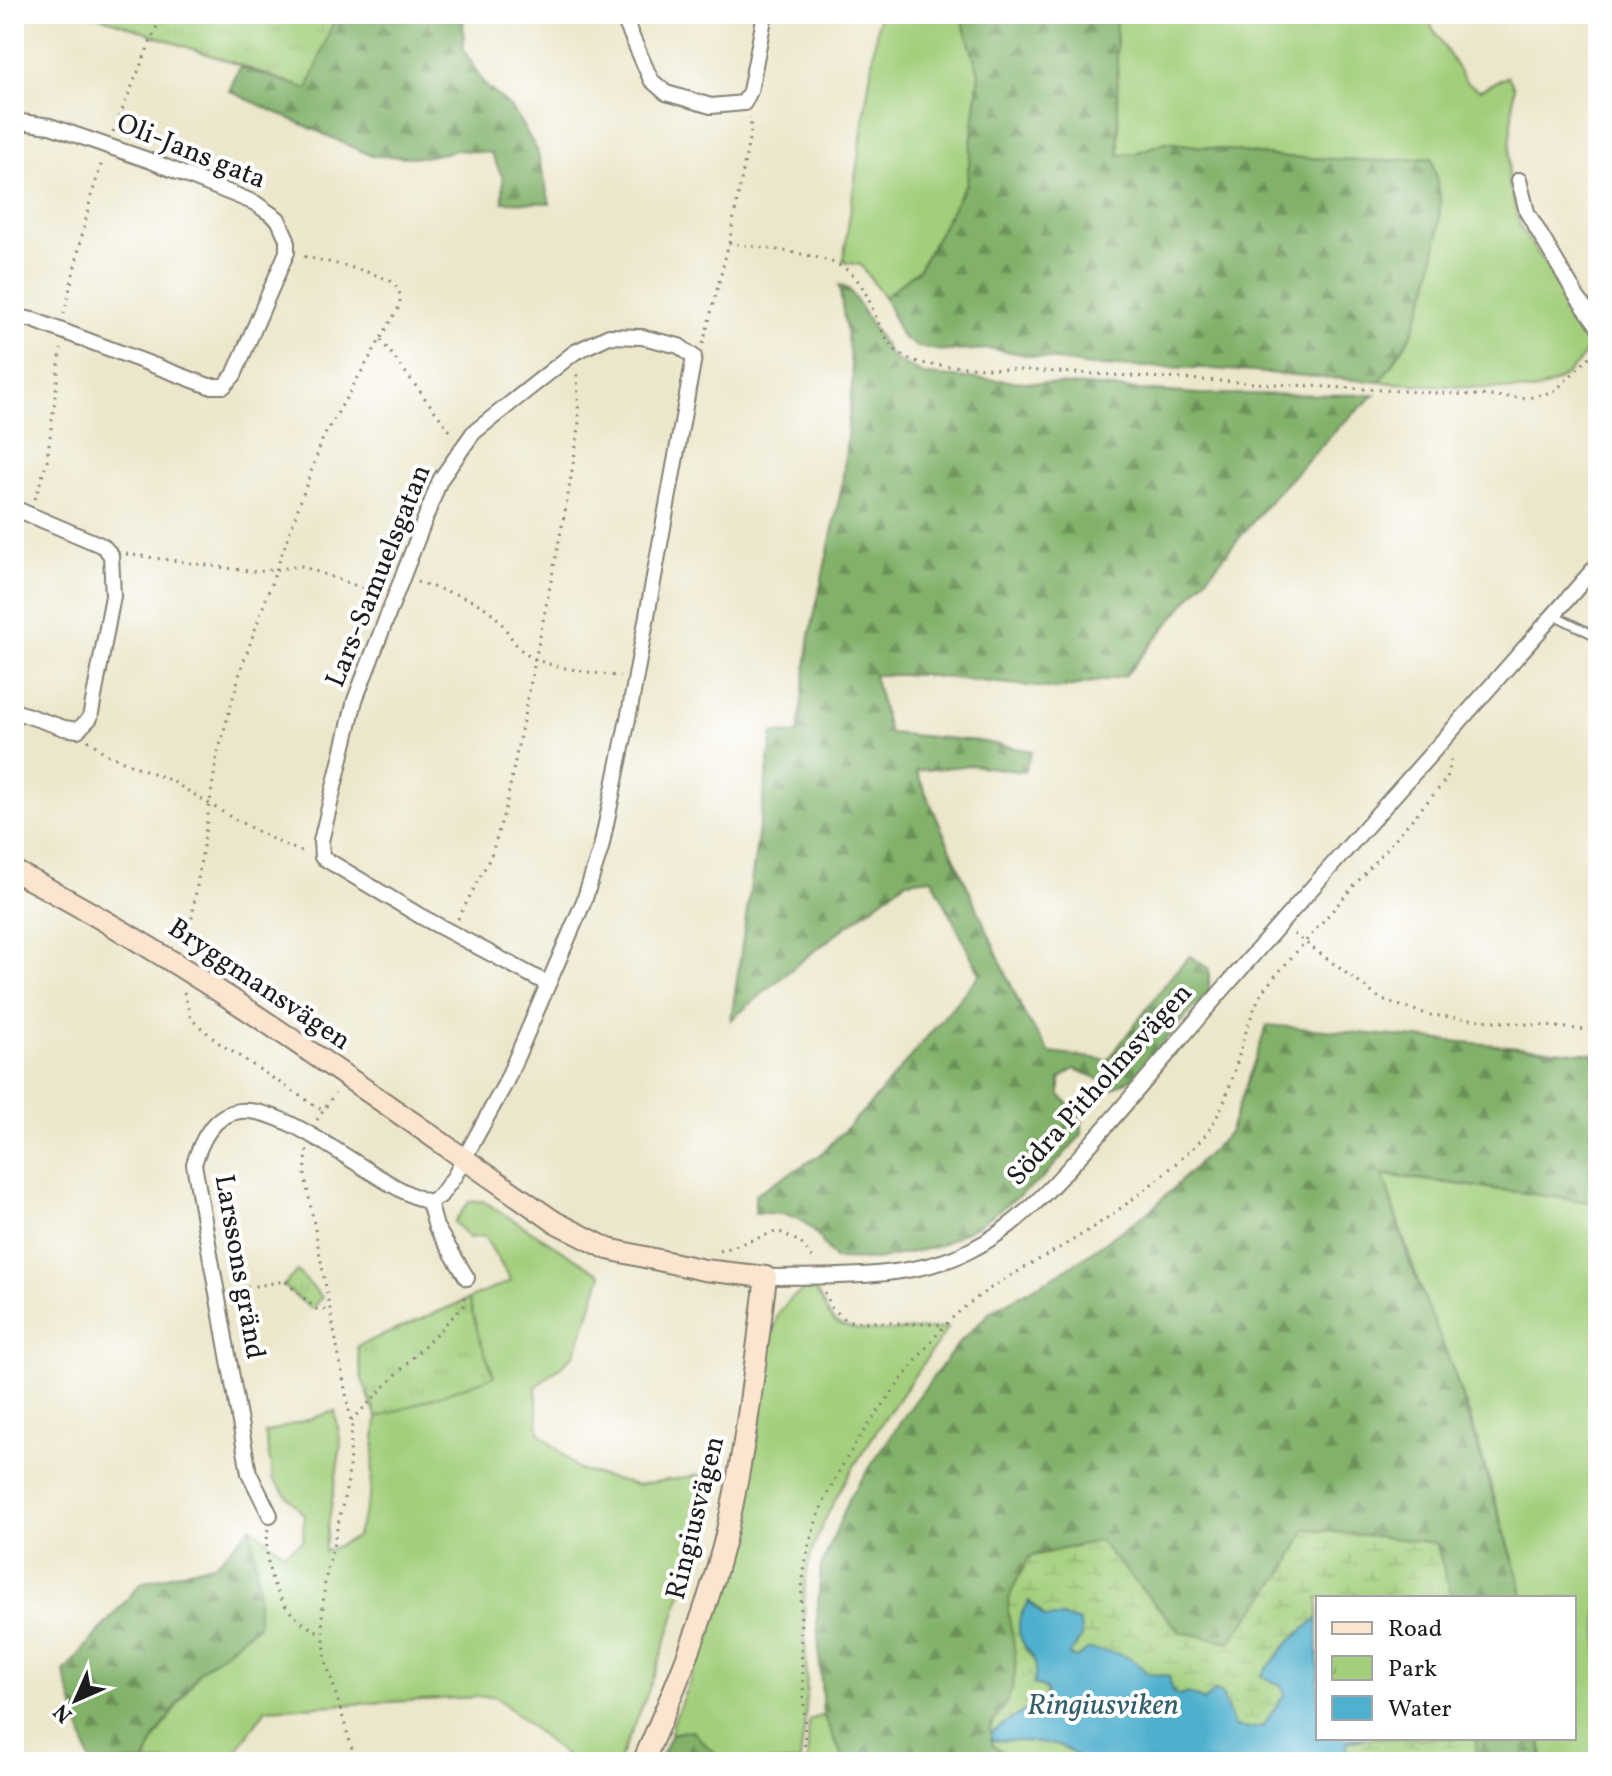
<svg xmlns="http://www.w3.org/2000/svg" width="1612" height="1776" font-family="Vollkorn,serif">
<defs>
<pattern id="forest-firs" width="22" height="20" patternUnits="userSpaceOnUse" patternTransform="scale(2)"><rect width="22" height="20" fill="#82b26b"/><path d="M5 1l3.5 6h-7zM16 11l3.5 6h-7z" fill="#6a9057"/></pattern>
<pattern id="wetland-marsh" width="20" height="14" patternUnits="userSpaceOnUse" patternTransform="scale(2)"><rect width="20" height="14" fill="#a3cf7b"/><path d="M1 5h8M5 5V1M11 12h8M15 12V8" fill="none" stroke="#8cb16a"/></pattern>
<pattern id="park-tufts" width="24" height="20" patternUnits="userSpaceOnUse" patternTransform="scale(2)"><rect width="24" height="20" fill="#a3cf7b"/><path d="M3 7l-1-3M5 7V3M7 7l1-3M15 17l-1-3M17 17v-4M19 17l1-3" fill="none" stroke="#8cb16a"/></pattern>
</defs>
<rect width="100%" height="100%" fill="#fff"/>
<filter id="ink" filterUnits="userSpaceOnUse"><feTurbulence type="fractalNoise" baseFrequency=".0125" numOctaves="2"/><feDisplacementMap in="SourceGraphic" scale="16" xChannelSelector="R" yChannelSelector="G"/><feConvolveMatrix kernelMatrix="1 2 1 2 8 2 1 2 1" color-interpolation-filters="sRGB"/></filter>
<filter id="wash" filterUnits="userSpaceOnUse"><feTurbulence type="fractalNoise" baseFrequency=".006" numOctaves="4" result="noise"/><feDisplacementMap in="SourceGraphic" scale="32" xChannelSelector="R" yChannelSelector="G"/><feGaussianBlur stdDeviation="1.8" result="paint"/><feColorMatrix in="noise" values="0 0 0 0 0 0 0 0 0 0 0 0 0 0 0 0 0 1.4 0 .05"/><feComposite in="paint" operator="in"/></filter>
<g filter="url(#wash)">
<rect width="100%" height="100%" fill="#ece6ca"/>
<g fill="#a3cf7b" stroke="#60764c" stroke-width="2">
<path d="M879 14H960L979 73 967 182 919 269 884 297 861 265 843 262Z"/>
<path d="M1116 14H1424L1466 82 1480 90 1508 76 1514 87 1508 181 1521 229 1595 336C1582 363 1561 386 1532 391L1380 382 1412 334 1428 288 1439 232 1440 198 1432 158 1382 161 1282 157 1165 142 1136 153 1119 155Z"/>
<path d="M1382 1175 1598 1202V1762H1544L1541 1738H1574V1598H1523L1521 1585 1468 1410 1425 1301Z"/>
<path d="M483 1201 602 1275 575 1354 536 1387 539 1432 579 1470 636 1485 713 1473C689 1574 662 1669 618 1762H572L495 1696 266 1709 229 1762H145L155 1739 200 1671 258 1625V1585L251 1527 284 1553 303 1540 304 1515 273 1479 265 1433 335 1411 341 1445 324 1552 356 1537 370 1496 377 1418 362 1379 357 1346 511 1281 484 1236 469 1238 454 1222 469 1202Z"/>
<path d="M810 1286C822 1293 823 1312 835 1322 854 1337 922 1329 948 1328 906 1389 811 1512 805 1584 802 1625 809 1666 806 1707 805 1725 802 1744 800 1762H723L691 1730 671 1734 672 1726 720 1602 741 1531 759 1429 771 1337 778 1314 790 1299Z"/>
<path d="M823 1715 845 1762H807L809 1720Z"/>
<path d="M991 1740C1017 1742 1066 1737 1081 1762H1018L992 1745Z"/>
</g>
<g fill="url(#forest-firs)" stroke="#4f6744" stroke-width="2">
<path d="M336 14H463L464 50 484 84 513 110 537 150 550 203 503 202V178L491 153 458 150 424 157 372 156 229 91 240 67 308 89Z"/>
<path d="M960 14H1116L1119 155 1136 153 1165 142 1282 157 1382 161 1432 158 1440 198 1439 232 1428 288 1412 334 1380 382 1202 368 1090 366 993 349 946 351 917 347 902 337 884 297 919 269 967 182 979 73Z"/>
<path d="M839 285 849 289 892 358 925 375 1198 394 1375 395 1341 425 1273 497 1125 676 1057 689 922 675H874L889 733 978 741 1032 751 1024 772 972 765 916 771 1024 1014 1050 1053 1108 1060 1174 973 1190 956 1209 969V992L1175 1028 1139 1074 1112 1089 1095 1077 1074 1069 1060 1079V1095L1082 1117V1134L1042 1179 980 1224 936 1247 876 1260 834 1259C808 1221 803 1212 755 1213V1194L820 1155 874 1100 980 974 932 878 906 881 800 962 731 1020 773 733 798 734 810 635 842 486 853 377Z"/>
<path d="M1267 1025 1598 1054V1203L1383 1174 1408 1258 1453 1369 1521 1585 1523 1598H1452L1436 1543 1306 1529 1287 1568 1230 1642 1180 1632 1099 1541 1030 1556C1023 1571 1008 1593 1008 1608 1009 1621 1013 1634 1014 1646 1019 1679 1011 1701 990 1727L992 1745 1019 1762H845L823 1715 817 1617 821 1567 850 1497 907 1412 958 1344 991 1311 1062 1272 1151 1210 1229 1133Z"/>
<path d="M251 1527 258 1585V1625L200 1671 155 1738 145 1762H90L64 1672 141 1583 216 1563Z"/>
<path d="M691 1730 723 1762H658L671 1734Z"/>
<path d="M1476 1738H1541L1543 1762H1476Z"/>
</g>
<g fill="url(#wetland-marsh)" stroke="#60764c" stroke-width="2">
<path d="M1306 1529 1436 1543 1452 1598H1318V1618L1290 1641 1262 1675 1281 1685 1286 1693 1263 1726 1249 1729 1234 1727 1222 1694 1212 1695 1204 1701 1188 1694 1179 1696 1148 1674 1068 1656 1081 1638 1062 1617 1045 1618 1035 1606 1025 1648 1036 1662 1047 1696 991 1733 990 1727C1011 1701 1019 1679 1014 1646 1013 1634 1009 1621 1008 1608 1008 1593 1023 1571 1029 1557L1099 1541 1180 1632 1230 1642 1287 1568Z"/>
<path d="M1372 1738H1476V1762H1360V1758L1348 1752 1345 1741Z"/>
</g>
<g fill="url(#park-tufts)" stroke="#60764c" stroke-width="2">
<path d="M92 14H336L308 89Z"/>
<path d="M297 1271 322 1297 312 1309 283 1286Z"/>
<path d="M469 1299 479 1337 494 1376 377 1418 362 1379 357 1346Z"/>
</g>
<path fill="#50b0ce" stroke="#366675" stroke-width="2" d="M1029 1601 1045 1618 1062 1617 1080 1622 1081 1638 1069 1656 1077 1658 1089 1649C1118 1654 1127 1651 1148 1674L1169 1676 1172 1692 1179 1696 1188 1693 1204 1701 1215 1691 1222 1694 1234 1727 1249 1729 1263 1726 1285 1693 1281 1685 1261 1676 1290 1641 1318 1618V1738H1372L1346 1742 1348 1752 1362 1760V1762H1081C1066 1737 1017 1742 991 1740V1733L1047 1696 1046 1689 1033 1684C1046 1652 1012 1650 1020 1618 1021 1613 1026 1606 1029 1601Z"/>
</g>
<g filter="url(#ink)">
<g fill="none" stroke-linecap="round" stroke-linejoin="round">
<defs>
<path id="lane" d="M1554 615 1598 637"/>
<g id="street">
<path d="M622 14 651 80 666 93 711 106 744 103 750 91 765 14"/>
<path d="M14 121 50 126 151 161 255 203 278 219 287 239V252L234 375 224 386H209L33 320 14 316"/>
<path d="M1519 180 1527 212 1577 297 1598 326"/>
<path d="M14 508 103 546 111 555 113 596 90 718 78 730 64 728 14 711"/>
<path d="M429 1202 436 1227 467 1278"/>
<path d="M766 1277C829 1276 912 1280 969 1251 1016 1228 1053 1186 1087 1148 1127 1103 1166 1056 1205 1010 1335 860 1468 714 1598 564"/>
<path d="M270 1515 249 1473 194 1164C201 1141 213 1114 240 1111 291 1106 376 1186 429 1202L440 1196 454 1177 505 1084 584 901 601 848 630 709 694 357 679 346 642 337 609 336 575 352 473 433 440 480 355 700 321 841 322 857 422 917 548 984"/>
</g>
<path id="secondary" d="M14 871C205 970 378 1100 555 1222L608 1249 704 1270 766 1277C755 1366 745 1456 724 1543 705 1618 674 1691 643 1762"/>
</defs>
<use href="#lane" stroke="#848173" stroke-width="11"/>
<use href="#street" stroke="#848173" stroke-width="18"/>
<use href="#secondary" stroke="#848173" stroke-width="24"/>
<g stroke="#848173" stroke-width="3" stroke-dasharray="2 6" stroke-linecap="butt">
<path d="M113 132 162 14"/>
<path d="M729 243C759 248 820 253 844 268 877 288 872 341 907 358 914 362 923 363 931 365L1528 398 1555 391 1598 349"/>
<path d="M64 314 91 197 102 162"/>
<path d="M381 340 453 435"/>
<path d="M703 344 729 243 751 129 750 117"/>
<path d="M35 499 47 461 61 349"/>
<path d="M126 554 256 572 301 566 379 594"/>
<path d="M417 582C442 591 478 597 497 618 508 630 514 647 529 656 552 669 594 672 620 677"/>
<path d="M88 740 106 754 172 781 234 819 284 845 307 853"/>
<path d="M458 919 491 856 506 806 567 501 579 428 577 372"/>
<path d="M1294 934 1382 1000 1430 1015 1598 1031"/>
<path d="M187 950 217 756 241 669 323 438 399 307C401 298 401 291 394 284 381 272 322 261 302 256"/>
<path d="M184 992 191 1019 219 1043 323 1111"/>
<path d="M317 1120 335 1093"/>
<path d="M307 1150 305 1176 352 1426 348 1481 325 1581 322 1619 326 1661 356 1762"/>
<path d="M720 1251 778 1231 800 1242 816 1262"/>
<path d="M231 1290 285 1281 316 1309 331 1310"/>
<path d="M825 1292 831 1307 847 1321 945 1325"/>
<path d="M351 1421 464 1305 465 1295"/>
<path d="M268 1529C262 1572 279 1617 322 1633"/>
<path d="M804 1762C808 1691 792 1620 808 1550 823 1482 867 1426 908 1371 924 1351 940 1328 960 1311 995 1281 1039 1261 1078 1237 1123 1209 1164 1176 1202 1139 1237 1098 1237 1035 1264 989L1441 786 1448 775 1451 758"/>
</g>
<use href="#lane" stroke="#fff" stroke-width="7"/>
<use href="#street" stroke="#fff" stroke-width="14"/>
<use href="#secondary" stroke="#fce5cf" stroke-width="20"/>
</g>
</g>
<g text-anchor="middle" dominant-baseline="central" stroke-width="8" stroke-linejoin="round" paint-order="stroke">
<g font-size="28" fill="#1c1c1c" stroke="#fff">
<text transform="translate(191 152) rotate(22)">Oli-Jans gata</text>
<text transform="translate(379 576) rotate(-68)">Lars-Samuelsgatan</text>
<text transform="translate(259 985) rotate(34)">Bryggmansvägen</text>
<text transform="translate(1100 1085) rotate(-48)">Södra Pitholmsvägen</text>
<text transform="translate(239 1267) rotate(80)">Larssons gränd</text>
<text transform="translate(696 1518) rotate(-76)">Ringiusvägen</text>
</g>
<g font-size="30" font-style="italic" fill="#335f6c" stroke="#fff">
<text x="1103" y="1706">Ringiusviken</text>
</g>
</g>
<rect width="1612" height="1776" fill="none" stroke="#fff" stroke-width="48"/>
<rect x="1316" y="1596" width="260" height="144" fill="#ffffff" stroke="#a4a4a4" stroke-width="2"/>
<rect x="1332" y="1622" width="40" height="12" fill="#fce5cf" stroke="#a4a4a4" stroke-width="2"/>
<text x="1388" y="1636" font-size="24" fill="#1c1c1c">Road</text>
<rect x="1332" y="1656" width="40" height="24" fill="url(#park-tufts)" stroke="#a4a4a4" stroke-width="2"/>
<text x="1388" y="1676" font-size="24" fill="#1c1c1c">Park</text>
<rect x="1332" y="1696" width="40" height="24" fill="#50b0ce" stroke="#a4a4a4" stroke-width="2"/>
<text x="1388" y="1716" font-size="24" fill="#1c1c1c">Water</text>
<g transform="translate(76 1700) rotate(225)" stroke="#ffffff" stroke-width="6" paint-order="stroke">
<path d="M0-6L14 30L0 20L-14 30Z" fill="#1c1c1c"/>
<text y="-12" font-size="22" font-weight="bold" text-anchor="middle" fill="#1c1c1c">N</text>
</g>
</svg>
